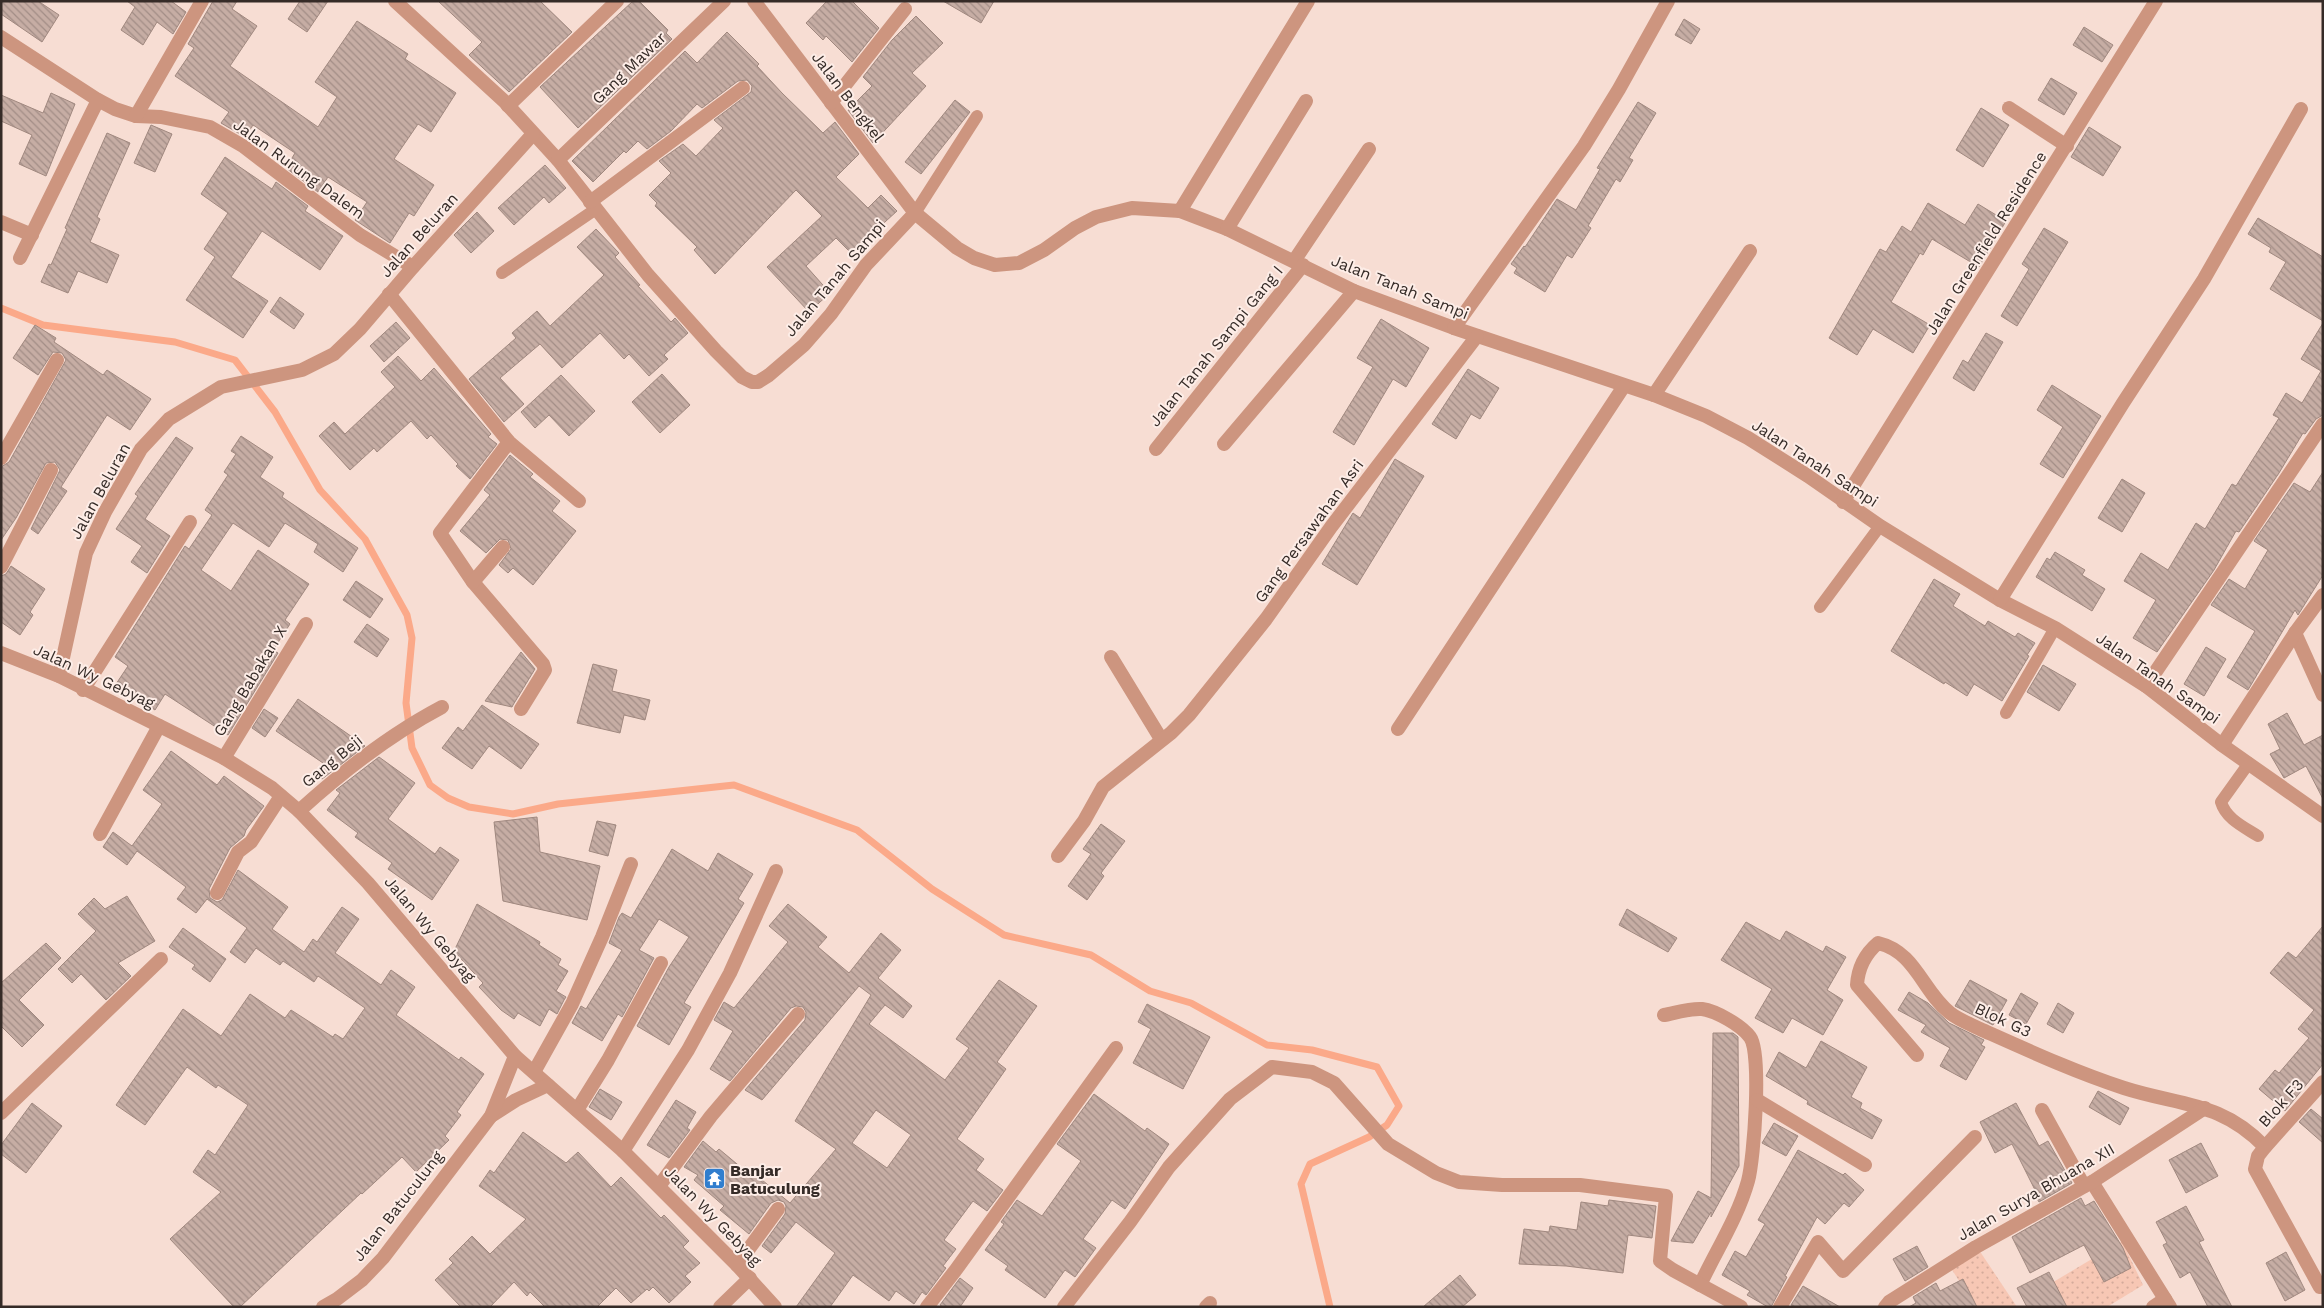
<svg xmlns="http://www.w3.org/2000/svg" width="2324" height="1308" font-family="'Work Sans',sans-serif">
<defs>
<pattern id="grass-dots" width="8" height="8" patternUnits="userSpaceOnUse" patternTransform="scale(1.25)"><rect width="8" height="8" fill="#f7c7b4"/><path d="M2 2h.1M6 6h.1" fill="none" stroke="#d4ab9b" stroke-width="1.8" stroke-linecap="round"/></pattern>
<pattern id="building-back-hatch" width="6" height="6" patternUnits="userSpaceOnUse" patternTransform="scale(1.25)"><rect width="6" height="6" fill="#c6ada4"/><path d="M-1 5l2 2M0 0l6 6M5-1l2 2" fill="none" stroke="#a28d86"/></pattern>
</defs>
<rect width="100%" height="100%" fill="#f7ddd3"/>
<g fill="url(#grass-dots)">
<path d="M1973 1241 2017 1307H1976L1945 1259Z"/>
<path d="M2122 1241 2143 1285 2107 1307H2063L2050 1284Z"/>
</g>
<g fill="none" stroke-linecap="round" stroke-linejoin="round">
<path stroke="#fba989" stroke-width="7" d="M1 308 43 325 175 342 235 360 275 412 320 490 365 539 407 615 412 638 406 703 412 748 430 785 448 798 469 807 513 814 558 804 734 785 857 830 932 889 1004 935 1091 955 1150 991 1191 1003 1267 1045 1312 1050 1377 1067 1399 1106 1387 1125 1369 1137 1310 1164 1301 1184 1330 1307"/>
</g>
<g fill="url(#building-back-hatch)" stroke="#a0887f" fill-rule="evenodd">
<path d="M1 1H38L59 15 42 42 1 14Z"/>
<path d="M127 1H171L186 12 173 34 157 22 143 45 121 30 135 7Z"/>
<path d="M213 1H237L232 9 257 26 230 66 318 127 337 97 315 82 357 21 408 54 405 59 456 93 431 132 418 124 394 159 434 185 414 216 409 213 390 243 355 220 367 202 328 177 318 192 286 168 295 153 253 125 245 137 221 123 229 112 175 76 194 48 188 44Z"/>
<path d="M300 1H328L307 32 288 19Z"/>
<path d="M438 1H540L572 32 509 92 469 55 482 42Z"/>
<path d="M633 1H639L668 30 666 33 672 39 578 128 540 87Z"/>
<path d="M827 1H852L879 28 852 62 826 36 823 40 806 23Z"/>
<path d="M943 1H994L981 23Z"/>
<path d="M916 16 943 43 912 73 926 86 873 143 848 110 872 86 863 77 892 40Z"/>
<path d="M1684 19 1700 29 1691 44 1675 35Z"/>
<path d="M2084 27 2113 45 2102 62 2073 45Z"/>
<path d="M727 32 759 64 757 66 782 93 823 133 835 122 859 154 836 177 868 208 881 195 897 211 851 253 836 238 806 266 830 293 809 312 767 267 822 216 796 190 715 274 694 250 697 247 655 206 657 203 649 195 671 173 659 161 683 144 696 156 723 128 714 120 751 92 752 86 747 80 738 81 702 108 697 104 671 131 647 149 638 141 626 153 624 151 593 182 572 161 685 51 697 63Z"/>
<path d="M2051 78 2077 93 2064 115 2038 100Z"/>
<path d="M51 93 75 104 46 176 19 164 32 135 1 121V95L43 113Z"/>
<path d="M955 100 970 112 921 174 905 162Z"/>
<path d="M1638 102 1656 113 1629 158 1633 160 1620 182 1616 179 1588 226 1591 228 1572 258 1567 255 1545 292 1514 273 1517 268 1511 264 1524 246 1525 247 1557 199 1576 210 1600 169 1597 168Z"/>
<path d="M1981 108 2009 125 1983 167 1956 150Z"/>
<path d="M151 125 172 134 155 172 134 163Z"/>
<path d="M2089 127 2121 147 2103 176 2071 157Z"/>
<path d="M107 133 130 143 97 217 100 219 90 242 119 255 107 283 78 271 68 293 41 282 49 264 51 265 67 229 65 228Z"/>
<path d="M225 157 272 189 276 182 308 206 305 211 343 236 320 270 262 231 231 277 268 301 243 338 186 300 215 257 204 249 228 213 201 194Z"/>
<path d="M545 165 566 188 549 203 544 197 514 225 498 208Z"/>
<path d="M1928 203 1965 225 1978 204 2006 221 1979 267 1932 239 1923 255 1920 253 1891 302 1930 325 1913 353 1873 329 1857 355 1829 338 1880 249 1886 252 1902 226 1911 232Z"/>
<path d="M477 212 494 231 471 253 454 235Z"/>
<path d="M2258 218 2323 257V321L2270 289 2286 262 2269 252 2271 248 2248 234Z"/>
<path d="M2044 228 2068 242 2017 326 2001 316 2029 269 2022 264Z"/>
<path d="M596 229 619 253 615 257 640 285 638 286 671 322 675 318 688 333 664 355 668 359 649 376 629 354 624 359 600 333 562 368 540 344 500 378 524 404 504 422 469 379 516 338 512 333 537 311 550 326 604 275 577 247Z"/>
<path d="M280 297 304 314 294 329 270 312Z"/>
<path d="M1381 319 1429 348 1406 387 1393 379 1354 445 1333 432 1373 367 1357 358Z"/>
<path d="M396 322 410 338 384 362 370 346Z"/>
<path d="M2323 323V415L2316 419 2305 434 2303 433 2279 473 2239 532 2236 531 2214 570 2157 652 2133 638 2156 600 2124 581 2141 553 2168 570 2196 523 2205 529 2232 484 2236 486 2279 418 2273 415 2286 393 2302 403 2321 371 2301 359Z"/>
<path d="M35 325 56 338 54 342 103 375 107 370 151 399 130 430 107 415 61 487 67 491 38 534 31 529 60 470 55 462 46 463 16 518 1 540V467L9 462 66 360 62 353 53 352 38 375 13 358Z"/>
<path d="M1986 333 2003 342 1974 391 1953 378 1963 360 1968 363Z"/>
<path d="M398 356 421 381 434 368 491 434 488 437 497 444 470 479 456 466 458 464 431 435 427 439 411 421 377 452 374 448 350 470 319 436 334 422 345 434 395 387 381 372Z"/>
<path d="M1468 369 1499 388 1480 419 1471 414 1456 439 1432 424Z"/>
<path d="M662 374 690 405 660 433 632 402Z"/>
<path d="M561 375 595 411 569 436 549 415 535 428 521 412Z"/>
<path d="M2052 385 2101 416 2063 478 2040 464 2063 427 2037 410Z"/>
<path d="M241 436 273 457 260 477 284 493 282 497 358 548 343 572 314 552 318 544 285 523 269 547 233 523 201 570 231 591 258 550 309 584 285 620 290 624 273 650 278 653 228 735 165 694 155 710 116 684 128 666 115 657 185 546 189 549 212 515 205 510 228 475 224 472 236 454 231 451Z"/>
<path d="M176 437 193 448 145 519 170 536 147 573 131 562 142 546 116 529 138 496 135 494Z"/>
<path d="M510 455 533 474 530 477 560 501 552 511 576 531 533 585 513 568 508 573 499 565 511 549 508 540 500 539 486 553 460 531 490 495 484 490Z"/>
<path d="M1395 459 1424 476 1357 585 1322 564 1353 513 1360 518Z"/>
<path d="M2323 472V575L2298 615 2295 610 2248 690 2227 677 2255 631 2211 605 2229 579 2245 589 2268 550 2254 541 2294 483 2310 492Z"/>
<path d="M2122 479 2145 493 2122 532 2098 518Z"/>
<path d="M2055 552 2085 570 2082 575 2105 589 2092 611 2036 577 2047 558 2050 560Z"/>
<path d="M11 566 45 589 30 612 33 615 20 635 1 622V576L6 574Z"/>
<path d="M1934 579 1960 594 1953 606 1985 626 1988 621 2015 637 2018 633 2035 643 2027 655 2029 656 2002 701 1974 684 1967 696 1945 682 1944 684 1891 651Z"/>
<path d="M356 581 383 599 370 618 343 600Z"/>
<path d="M367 624 389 639 377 657 354 642Z"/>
<path d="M2206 647 2226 659 2204 696 2184 684Z"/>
<path d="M521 652 535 669 513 705 512 707 485 701Z"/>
<path d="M593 664 617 670 612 691 650 700 645 720 624 715 620 733 577 723Z"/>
<path d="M2043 665 2076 684 2059 711 2027 692Z"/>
<path d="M298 699 365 746 322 779 315 774 323 763 276 731Z"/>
<path d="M482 705 539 744 521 769 489 746 472 769 442 748 458 727 463 731Z"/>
<path d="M264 709 278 718 265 737 252 728Z"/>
<path d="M2287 713 2304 745 2323 735V799L2306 766 2284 778 2270 754 2280 749 2268 724Z"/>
<path d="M171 751 217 785 224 776 264 806 246 830 244 836 230 848 209 889 210 898 217 902 222 900 238 870 288 907 272 929 304 952 313 939 317 942 342 907 359 919 335 953 381 985 391 970 415 987 396 1015 459 1060 461 1057 484 1074 457 1112 461 1115 445 1136 449 1140 416 1172 402 1157 362 1194 361 1193 240 1307H234L170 1239 221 1192 193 1172 208 1150 215 1155 248 1105 218 1085 216 1088 187 1067 145 1125 116 1105 183 1009 221 1036 250 994 285 1018 291 1010 333 1037 335 1034 343 1039 365 1008 318 976 314 982 283 961 280 965 256 948 245 963 230 952 247 928 207 899 196 913 177 899 186 887 137 851 127 865 103 847 113 832 132 846 162 804 143 790Z"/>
<path d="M379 757 415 783 388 819 435 854 440 847 459 860 432 900 388 869 392 863 355 837 358 833 327 810 340 793 336 790Z"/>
<path d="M537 817 540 852 600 866 587 920 503 901 494 822Z"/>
<path d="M597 821 616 825 608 856 589 851Z"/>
<path d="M1101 824 1125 841 1101 873 1104 876 1087 900 1068 886 1091 854 1083 849Z"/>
<path d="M672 849 708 871 718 853 753 874 738 899 744 903 684 1003 691 1007 669 1045 637 1026 669 967 689 937 659 919 639 950 654 958 622 1017 618 1014 602 1041 572 1023 581 1006 586 1009 622 950 609 943 619 917 622 913 631 918Z"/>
<path d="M127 896 155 941 118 963 131 976 106 1000 81 974 72 983 58 969 96 931 78 914 94 898 105 909Z"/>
<path d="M477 904 540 942 539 945 561 959 558 965 568 971 556 991 566 997 564 1000 557 1014 549 1009 540 1026 518 1013 514 1019 501 1010 479 987 483 983 454 951Z"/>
<path d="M788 904 827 937 818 947 849 973 881 933 901 950 878 978 912 1006 903 1018 885 1005 869 1024 945 1080 969 1048 956 1039 999 980 1037 1006 997 1062 1006 1069 957 1139 984 1159 976 1170 1003 1190 987 1211 973 1201 944 1240 956 1249 943 1266 946 1268 926 1295 922 1292 914 1304 896 1291 889 1301 853 1275 830 1307H796L835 1253 796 1222 771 1253 762 1246 785 1214 786 1206 784 1202 778 1200 771 1203 749 1234 720 1210 724 1206 694 1180 698 1175 684 1167 703 1141 716 1152 719 1149 743 1169 745 1166 790 1203 836 1149 795 1121 871 995 859 986 762 1100 745 1090 805 1020 806 1012 803 1007 796 1006 791 1008 730 1081 710 1069 733 1031 714 1020 724 1002 734 1008 788 942 769 926ZM876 1110 911 1135 887 1168 852 1143Z"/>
<path d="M1627 909 1677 938 1668 952 1619 925Z"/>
<path d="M1746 922 1780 941 1786 931 1823 952 1826 946 1846 957 1827 990 1843 1000 1823 1035 1792 1018 1783 1033 1755 1018 1772 989 1721 960Z"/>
<path d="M2323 926V1064L2285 1111 2259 1089 2275 1070 2279 1073 2309 1038 2298 1029 2314 1010 2270 973 2288 952 2296 958Z"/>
<path d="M183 928 226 959 210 982 192 969 195 965 169 947Z"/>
<path d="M46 943 61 958 19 1000 44 1025 22 1047 1 1026V983Z"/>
<path d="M1970 980 2007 1000 1993 1025 1955 1006Z"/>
<path d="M1909 992 1928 1003 1949 1023 1984 1040 1981 1045 1985 1047 1966 1080 1940 1066 1950 1048 1921 1032 1926 1025 1898 1010Z"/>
<path d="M2021 993 2038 1003 2026 1024 2009 1015Z"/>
<path d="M2058 1003 2074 1013 2063 1033 2047 1024Z"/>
<path d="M1147 1004 1210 1037 1183 1089 1133 1063 1151 1029 1138 1022Z"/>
<path d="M1713 1033H1733L1738 1037 1739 1166 1711 1217V1212L1693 1243 1671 1241 1698 1191 1711 1198Z"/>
<path d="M1821 1041 1867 1067 1851 1097 1862 1103 1860 1108 1882 1120 1872 1139 1807 1104 1808 1101 1766 1076 1779 1052 1806 1068Z"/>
<path d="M600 1089 622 1102 611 1120 589 1107Z"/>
<path d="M2098 1091 2129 1108 2120 1125 2089 1107Z"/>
<path d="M1094 1094 1145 1131 1147 1128 1169 1144 1125 1209 1112 1200 1083 1239 1096 1248 1075 1277 1065 1270 1045 1298 1005 1270 1008 1266 985 1250 1004 1224 1001 1222 1017 1200 1042 1216 1081 1161 1057 1144Z"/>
<path d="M676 1100 696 1112 687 1128 690 1130 669 1158 647 1145Z"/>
<path d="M32 1103 62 1126 26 1173 1 1154V1145Z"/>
<path d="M2016 1103 2039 1146 2048 1141 2072 1183 2039 1202 2033 1192 2035 1190 2012 1144 1995 1153 1980 1122Z"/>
<path d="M2311 1109 2323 1119V1143L2299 1122Z"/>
<path d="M1774 1123 1798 1136 1786 1156 1762 1143Z"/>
<path d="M523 1132 566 1163 578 1152 611 1187 621 1177 661 1218 664 1215 689 1241 683 1247 700 1263 685 1276 691 1282 669 1303 653 1287 649 1291 647 1289 631 1303 616 1288 597 1307H545L530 1292 527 1296 514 1282 490 1307H461L435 1280 453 1263 449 1259 472 1236 490 1254 526 1219 479 1186 490 1170 494 1173Z"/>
<path d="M2201 1143 2218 1176 2186 1193 2169 1160Z"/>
<path d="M1798 1150 1843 1175 1845 1173 1864 1190 1849 1207 1844 1203 1825 1224 1817 1217 1785 1276 1787 1277 1771 1307H1768L1747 1295 1750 1291 1722 1275 1735 1251 1746 1257 1765 1224 1758 1220Z"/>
<path d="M2081 1198 2085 1206 2094 1201 2123 1248 2131 1268 2104 1282 2084 1245 2030 1273 2012 1237Z"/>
<path d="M1609 1200 1656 1206 1652 1238 1628 1235 1623 1273 1566 1266 1519 1264 1524 1229 1549 1232 1550 1226 1577 1230 1581 1202 1608 1206Z"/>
<path d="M2186 1206 2204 1240 2199 1242 2232 1307H2208L2190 1272 2180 1278 2163 1245 2167 1243 2156 1222Z"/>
<path d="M1917 1246 1928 1267 1905 1281 1893 1259Z"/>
<path d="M2286 1252 2305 1290 2285 1301 2266 1263Z"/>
<path d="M2049 1272 2067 1307H2027L2017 1288Z"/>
<path d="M1460 1275 1476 1295 1462 1307H1423Z"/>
<path d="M960 1278 973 1288 960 1307H943L940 1305Z"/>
<path d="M1963 1279 1977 1307H1909L1916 1303 1913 1297 1936 1283 1940 1291Z"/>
<path d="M1803 1286 1840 1307H1795L1791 1305Z"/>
</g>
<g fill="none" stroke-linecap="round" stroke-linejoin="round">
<g stroke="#cd957f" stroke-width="12">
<path d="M915 213 977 116"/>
<path d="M502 273 596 209"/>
<path d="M1820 607 1880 526"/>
<path d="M2006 713 2055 628"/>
<path d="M2249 763 2221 802C2226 819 2244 827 2258 836"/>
</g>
<g stroke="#cd957f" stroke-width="14">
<path d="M395 1 504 101 558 160 648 275 716 351 742 377 752 382H758L769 375 804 345 831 314 866 265 915 213"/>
<path d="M754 1 915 213 957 248 974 258 995 265 1019 263 1044 250 1075 228 1096 217 1132 208 1180 211 1227 229 1354 291 1454 328 1654 395 1706 416 1748 438 1808 476 1880 526 2000 600 2055 628 2146 686 2222 745 2323 816"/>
<path d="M1 37 98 100 115 109 136 116 161 117 210 127 243 146 360 235 413 267"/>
<path d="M831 103 905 9"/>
<path d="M508 106 617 1"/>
<path d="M2009 108 2067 146"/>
<path d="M136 116 202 1"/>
<path d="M558 160 724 1"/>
<path d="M590 202 743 88"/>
<path d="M1180 211 1308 1"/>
<path d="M1 222 32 235"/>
<path d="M1227 229 1306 101"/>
<path d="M20 258 98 100"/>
<path d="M1294 261 1369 149"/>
<path d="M389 294 509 442 579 501"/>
<path d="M1454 328 1584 146 1619 89 1668 1"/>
<path d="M1654 395 1750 251"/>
<path d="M509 442 440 533 473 582 543 664 545 670 521 709"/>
<path d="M1224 444 1354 291"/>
<path d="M1156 449 1303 265"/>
<path d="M1 458 57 360"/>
<path d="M1843 502 2156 1"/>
<path d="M1 567 51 470"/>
<path d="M473 582 503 547"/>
<path d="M2000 600 2123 403 2204 279 2301 109"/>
<path d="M2295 633 2323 695"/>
<path d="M1111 657 1161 739"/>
<path d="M59 676 86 553 105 512 141 449 169 419 221 387 302 370 334 354 360 329 413 267 533 134"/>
<path d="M2146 686 2323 424"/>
<path d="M83 690 190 522"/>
<path d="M1398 729 1624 386"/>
<path d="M2222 745 2295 633 2323 595"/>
<path d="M224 758 306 624"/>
<path d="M299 811C343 771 389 735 442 707"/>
<path d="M100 834 159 726"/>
<path d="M1058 856 1084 821 1103 787 1171 733 1189 715 1266 619 1331 527 1477 336"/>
<path d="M217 893 238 852 251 842 281 796"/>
<path d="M1664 1015C1675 1013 1690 1008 1702 1009 1716 1011 1741 1025 1750 1037 1762 1053 1754 1159 1748 1181 1738 1217 1716 1251 1700 1285"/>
<path d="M1917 1055 1857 985C1858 969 1865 954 1878 943 1916 952 1922 991 1950 1013 1959 1020 1970 1024 1980 1029 2027 1050 2075 1072 2124 1088 2180 1106 2221 1101 2265 1147"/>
<path d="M534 1072 572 1004 602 937 631 864"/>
<path d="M1757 1100 1865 1165"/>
<path d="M577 1110 608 1060 661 963"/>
<path d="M2042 1110 2084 1186"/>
<path d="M1 1113 161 959"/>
<path d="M623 1151 688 1050 730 973 776 871"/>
<path d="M2092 1182 2170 1307"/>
<path d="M659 1186 711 1116 798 1014"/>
<path d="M737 1265 778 1209"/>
<path d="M2320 1287 2255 1169 2258 1156 2265 1147 2323 1082"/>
<path d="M720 1307 750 1278"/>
<path d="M927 1307 955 1271 1116 1048"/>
<path d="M1064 1307 1130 1222 1169 1167 1230 1099 1272 1067 1312 1072 1334 1083 1388 1144 1436 1173 1459 1182 1502 1185H1580L1666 1196 1660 1261 1673 1270 1741 1307"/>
<path d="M1206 1307 1210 1303"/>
<path d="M1780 1307 1818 1242 1843 1271 1975 1137"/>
<path d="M1885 1307 1889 1302 1976 1247 2092 1182 2205 1108"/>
<path d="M2153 1307 2165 1299"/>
</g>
<g stroke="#cd957f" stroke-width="14">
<path d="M1 653 59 676 224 758 272 788 299 811 368 883 515 1056 623 1151 737 1265 775 1307"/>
<path d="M491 1116 516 1100 548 1085"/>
<path d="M323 1307 337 1299 362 1280 383 1258 491 1116 515 1056"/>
</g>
</g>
<defs>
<symbol id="temple-square" viewBox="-11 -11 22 22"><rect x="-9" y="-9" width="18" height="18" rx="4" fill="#307ece" stroke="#fdede7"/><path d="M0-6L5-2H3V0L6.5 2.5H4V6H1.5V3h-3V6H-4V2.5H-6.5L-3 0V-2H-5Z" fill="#fff"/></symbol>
</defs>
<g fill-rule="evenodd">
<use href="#temple-square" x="702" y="1166" width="25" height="25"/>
</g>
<g text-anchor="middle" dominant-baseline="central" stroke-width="4" stroke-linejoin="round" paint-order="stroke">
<g font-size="16" fill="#352b27" stroke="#fdede7">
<text transform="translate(629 68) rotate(-44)">Gang Mawar</text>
<text transform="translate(848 97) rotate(53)">Jalan Bengkel</text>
<text transform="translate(299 169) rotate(36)">Jalan Rurung Dalem</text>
<text transform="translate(419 235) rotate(-48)">Jalan Beluran</text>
<text transform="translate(1986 243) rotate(-58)">Jalan Greenfield Residence</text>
<text transform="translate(835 278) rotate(-50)">Jalan Tanah Sampi</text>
<text transform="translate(1400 287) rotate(22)">Jalan Tanah Sampi</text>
<text transform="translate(1216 346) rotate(-51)">Jalan Tanah Sampi Gang I</text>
<text transform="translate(1815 463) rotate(33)">Jalan Tanah Sampi</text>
<text transform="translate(100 491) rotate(-61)">Jalan Beluran</text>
<text transform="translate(1309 531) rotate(-54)">Gang Persawahan Asri</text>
<text transform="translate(94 676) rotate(25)">Jalan Wy Gebyag</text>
<text transform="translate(2158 678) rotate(35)">Jalan Tanah Sampi</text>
<text transform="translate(250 681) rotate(-59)">Gang Babakan X</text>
<text transform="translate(332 761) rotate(-39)">Gang Beji</text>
<text transform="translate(430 929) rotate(50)">Jalan Wy Gebyag</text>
<text transform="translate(2003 1020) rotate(25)">Blok G3</text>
<text transform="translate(2281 1103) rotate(-48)">Blok F3</text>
<text transform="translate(2036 1192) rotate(-30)">Jalan Surya Bhuana XII</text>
<text transform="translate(398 1206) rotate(-52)">Jalan Batuculung</text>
<text transform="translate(713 1216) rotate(46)">Jalan Wy Gebyag</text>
</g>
<g font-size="16" font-weight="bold" fill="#352b27" stroke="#fdede7" text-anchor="start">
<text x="730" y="1170">Banjar<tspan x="730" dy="18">Batuculung</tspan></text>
</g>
</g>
<rect width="2324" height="1308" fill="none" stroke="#352b27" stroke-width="5"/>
</svg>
